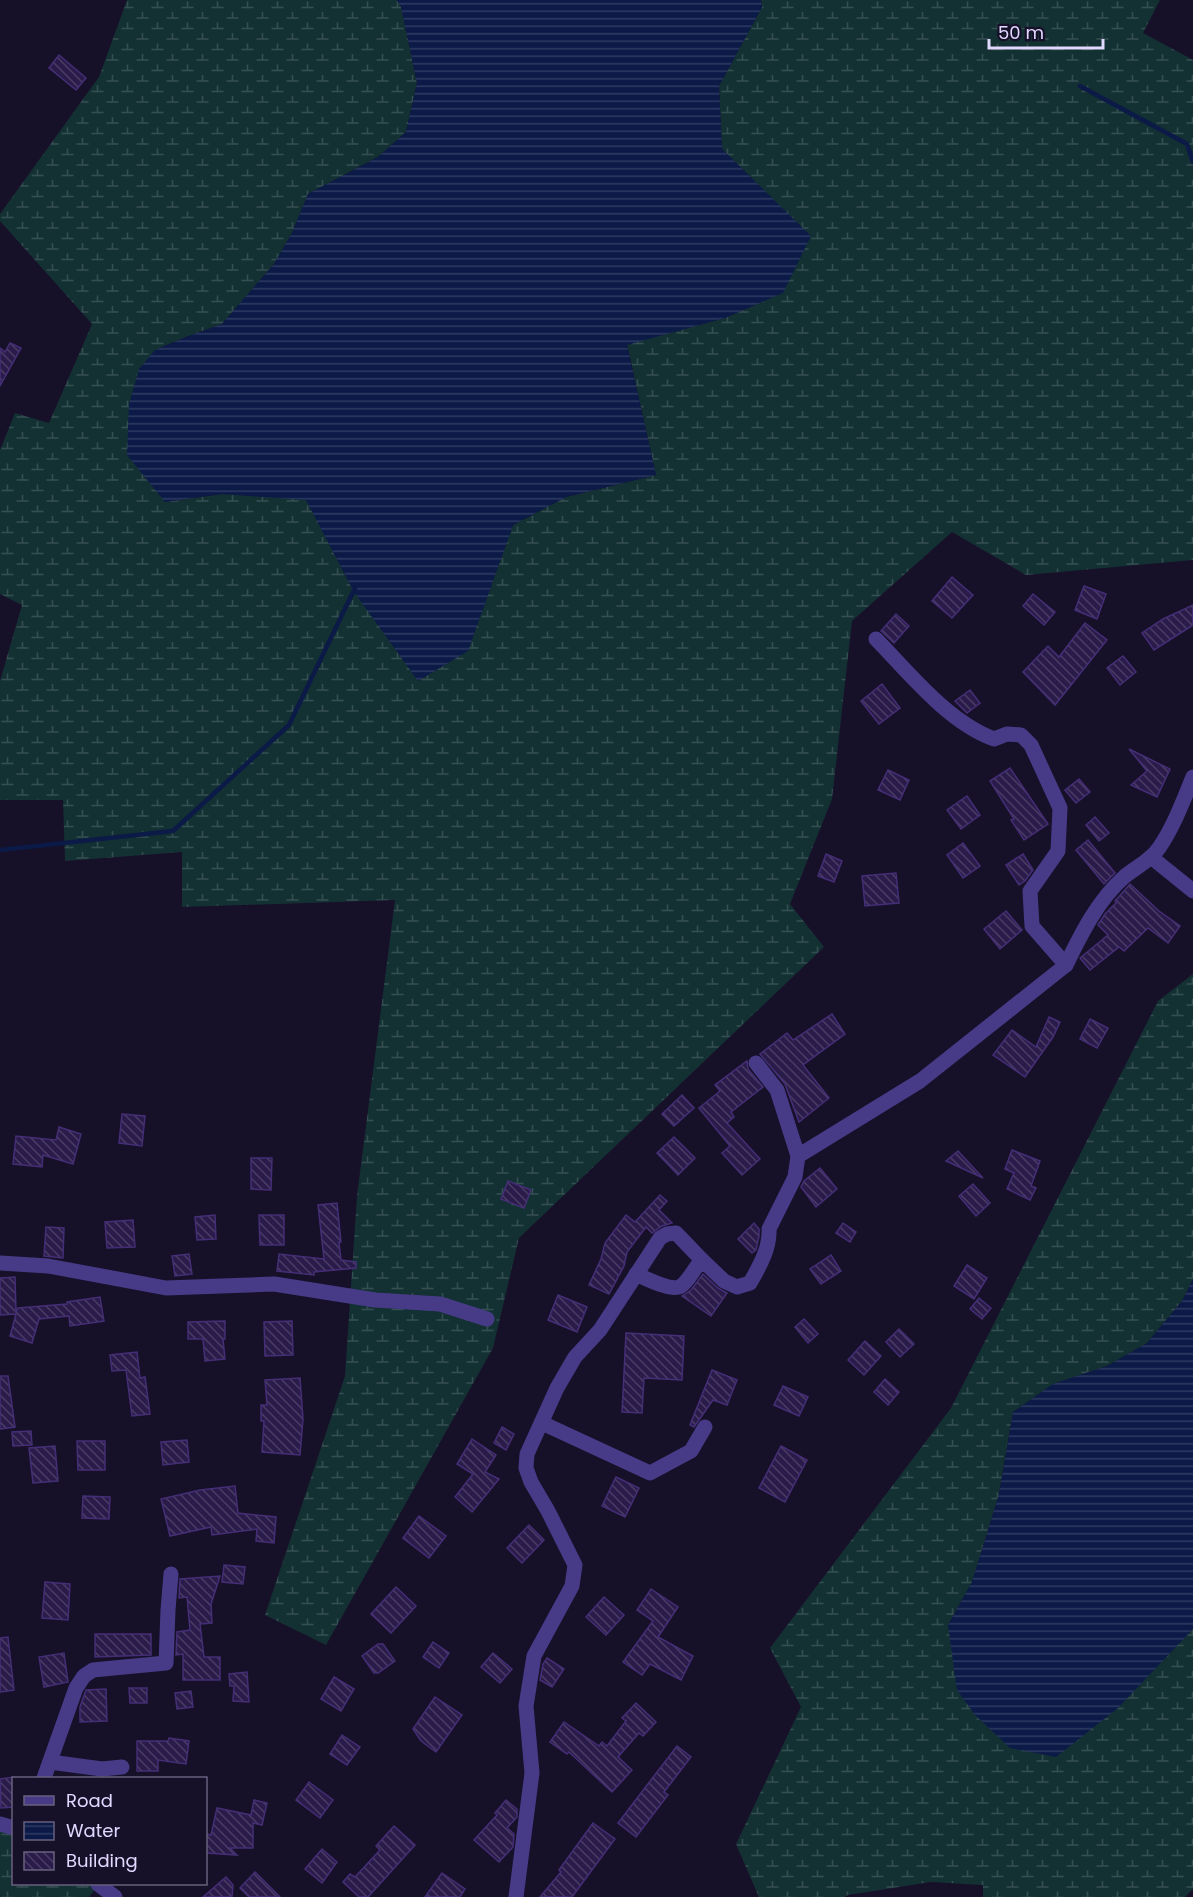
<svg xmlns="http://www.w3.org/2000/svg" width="1193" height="1897" font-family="Poppins,sans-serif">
<defs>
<pattern id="wetland-marsh" width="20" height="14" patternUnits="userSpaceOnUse" patternTransform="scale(1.5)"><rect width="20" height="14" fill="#133133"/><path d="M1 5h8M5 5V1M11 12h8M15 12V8" fill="none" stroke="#354e52"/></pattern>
<pattern id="water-rules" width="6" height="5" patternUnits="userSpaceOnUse" patternTransform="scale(1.5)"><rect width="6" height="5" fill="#0b1a47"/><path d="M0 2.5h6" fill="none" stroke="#2e3b63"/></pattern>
<pattern id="building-back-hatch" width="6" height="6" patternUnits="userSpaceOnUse" patternTransform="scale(1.5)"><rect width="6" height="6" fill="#2a1c4a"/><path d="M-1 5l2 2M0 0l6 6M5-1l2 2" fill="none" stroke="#493c65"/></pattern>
</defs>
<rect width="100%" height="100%" fill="#171029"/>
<g fill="url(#wetland-marsh)">
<path d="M127 0H397L401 6 417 83 406 132 378 157 308 194 292 233 274 264 222 324 186 337 155 350 165 502 222 494 306 499 354 592 468 650 513 525 566 497 656 475 627 344 725 318 783 292 810 236 722 149 719 86 762 7 761 0H1160L1143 33 1193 60V560L1026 575 952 532 852 621 832 799 790 904 824 947 519 1238 493 1348 326 1645 265 1615 345 1376 357 1196 395 900 182 907V852L65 861 63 800H0V681L22 605 0 594V450L15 413 49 423 92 324 0 221V214L99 77Z"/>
<path d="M1193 974V1279L1182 1301 1147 1343 1107 1366 1053 1384 1013 1412 999 1494 972 1582 948 1625 1176 1645 1193 1629V1889L1185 1897H983V1885L931 1882 848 1895 844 1897H759L736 1844 801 1707 770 1648 951 1408 1158 1001Z"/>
<path d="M0 1824 13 1828 14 1884H99L89 1897H0Z"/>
</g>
<g fill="url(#water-rules)">
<path d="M397 0H761L762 7 719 86 722 149 811 236 783 293 725 318 627 345 656 475 566 497 513 525 468 651 418 681 354 592 306 500 222 494 165 502 127 455 129 404 139 369 155 350 186 337 222 324 274 264 292 233 308 194 378 157 406 132 417 83 401 7Z"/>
<path d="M1193 1279V1629L1117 1709 1056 1757 1010 1748 975 1715 957 1690 948 1625 972 1582 999 1494 1013 1412 1053 1384 1107 1366 1147 1343 1182 1301Z"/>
</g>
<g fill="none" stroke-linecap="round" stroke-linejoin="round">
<g stroke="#0b1a47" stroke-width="4.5">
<path d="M1080 86 1187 144 1193 162"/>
<path d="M0 850 173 831 289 725 355 588"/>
</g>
</g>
<g fill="url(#building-back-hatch)" stroke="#442e76" stroke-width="1.5">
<path d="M59 55 86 78 76 90 49 68Z"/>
<path d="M10 343 21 348 0 386V348L5 352Z"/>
<path d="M952 577 973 595 952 618 932 601Z"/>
<path d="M1084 586 1106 594 1097 619 1075 610Z"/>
<path d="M1033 594 1055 612 1044 625 1023 606Z"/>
<path d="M1193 605V625L1154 650 1142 633 1163 619Z"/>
<path d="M896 614 909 626 894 643 881 631Z"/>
<path d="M1085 623 1107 640 1055 705 1023 672 1048 646 1059 657Z"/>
<path d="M1123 656 1136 672 1120 685 1107 668Z"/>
<path d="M882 684 900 708 879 724 861 701Z"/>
<path d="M970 690 980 703 967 713 955 701Z"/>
<path d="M1129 749 1170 769 1157 797 1131 785 1147 771Z"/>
<path d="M1010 768 1048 824 1024 840 1011 820 1014 819 990 781Z"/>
<path d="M888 770 909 780 900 800 878 790Z"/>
<path d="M1079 779 1090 792 1076 803 1065 790Z"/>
<path d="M967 796 980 815 961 829 947 810Z"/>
<path d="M1095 817 1109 833 1099 841 1086 825Z"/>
<path d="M1088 840 1115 873 1104 884 1076 850Z"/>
<path d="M963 843 980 866 963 878 947 855Z"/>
<path d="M826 854 842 861 834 882 818 876Z"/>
<path d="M1023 854 1033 870 1025 881 1019 885 1006 865Z"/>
<path d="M896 873 899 903 865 906 862 876Z"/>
<path d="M1130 884 1159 911 1180 926 1168 943 1148 928 1124 951 1119 947 1090 970 1080 958 1108 935 1098 925 1105 914 1117 902 1115 901Z"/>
<path d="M1006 911 1022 930 1000 949 984 929Z"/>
<path d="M832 1014 845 1034 803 1065 829 1098 799 1122 785 1084 760 1054 787 1033 793 1040Z"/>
<path d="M1049 1017 1060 1022 1053 1037 1025 1077 993 1055 1012 1030 1036 1047Z"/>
<path d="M1090 1019 1108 1028 1097 1048 1080 1039Z"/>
<path d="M747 1061 748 1069 763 1087 731 1112 734 1117 727 1123 760 1159 742 1175 722 1153 730 1146 699 1108 720 1091 715 1085Z"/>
<path d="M682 1095 694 1108 674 1126 662 1114Z"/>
<path d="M122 1114 145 1116 142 1146 119 1143Z"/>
<path d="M59 1127 81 1134 73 1164 43 1155 42 1167 13 1164 16 1136 56 1140Z"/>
<path d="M674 1137 695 1158 678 1175 657 1153Z"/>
<path d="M1012 1150 1040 1161 1031 1186 1036 1188 1030 1200 1007 1189 1014 1173 1005 1169Z"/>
<path d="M958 1151 983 1178 946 1161Z"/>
<path d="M251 1158H272L271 1190 251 1189Z"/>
<path d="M820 1168 837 1189 816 1207 801 1187 804 1181Z"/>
<path d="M508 1181 531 1190 524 1208 501 1199Z"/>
<path d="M973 1184 990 1203 976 1216 959 1196Z"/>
<path d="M660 1195 667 1201 659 1210 672 1223 662 1226 652 1233 646 1227 627 1252 624 1266 609 1294 589 1285 601 1259 605 1243 626 1215 635 1222Z"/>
<path d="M337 1203 341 1242H339L341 1260 356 1262V1268L314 1272V1275L277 1271 279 1254 324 1259 318 1205Z"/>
<path d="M215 1215 216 1239 197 1240 195 1217Z"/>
<path d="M259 1215H284V1245H260Z"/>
<path d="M133 1220 135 1247 107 1248 105 1222Z"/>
<path d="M754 1223 759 1229V1236L756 1250 752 1253 738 1239Z"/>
<path d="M843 1223 856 1232 850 1242 836 1233Z"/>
<path d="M46 1227 64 1228 63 1258 44 1256Z"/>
<path d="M189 1254 192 1274 175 1276 172 1256Z"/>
<path d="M831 1255 841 1271 821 1284 810 1269Z"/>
<path d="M967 1265 987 1278 974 1299 954 1286Z"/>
<path d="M703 1274 718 1288 727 1293 711 1316 682 1296 691 1290Z"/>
<path d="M15 1277 16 1312 18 1308 67 1304V1302L100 1297 104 1321 70 1326 69 1316 39 1319 32 1343 10 1336 16 1314 0 1315V1278Z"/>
<path d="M558 1295 587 1307 577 1332 548 1320Z"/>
<path d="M979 1298 991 1308 982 1319 970 1309Z"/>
<path d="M804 1319 818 1334 808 1343 795 1327Z"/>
<path d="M225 1321V1339H223L225 1359 205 1361 203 1339H188V1322Z"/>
<path d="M292 1321 293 1355 265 1356 264 1322Z"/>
<path d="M899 1329 914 1344 900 1357 886 1342Z"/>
<path d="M626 1333 684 1336 682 1380 644 1378 642 1413 622 1412Z"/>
<path d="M865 1341 881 1356 864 1375 848 1360Z"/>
<path d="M137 1352 140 1378 145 1377 150 1414 132 1416 126 1370 112 1371 110 1355Z"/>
<path d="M712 1370 737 1380 727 1405 713 1400 694 1427 690 1425Z"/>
<path d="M0 1376H8L15 1427 0 1429Z"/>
<path d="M300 1378 303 1419 300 1455 262 1452 264 1421H261V1405H267L265 1380Z"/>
<path d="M885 1379 899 1392 888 1405 874 1392Z"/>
<path d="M783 1386 808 1397 799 1416 774 1405Z"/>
<path d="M502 1427 514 1434 506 1450 494 1443Z"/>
<path d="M31 1431 32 1445 13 1446 12 1432Z"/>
<path d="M472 1439 496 1455 485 1472 499 1479 472 1512 455 1497 473 1474 457 1464Z"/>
<path d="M187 1440 189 1462 163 1465 161 1442Z"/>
<path d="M77 1441H105V1470H78Z"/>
<path d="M55 1446 58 1481 33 1483 29 1448Z"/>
<path d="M781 1446 807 1460 785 1502 759 1488Z"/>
<path d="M616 1477 639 1488 625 1517 602 1506Z"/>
<path d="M235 1486 238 1513 276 1517 274 1543 256 1541 257 1529 212 1535 211 1527 170 1536 161 1499 200 1490Z"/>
<path d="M83 1496 110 1497 109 1519 82 1518Z"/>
<path d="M419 1516 446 1536 429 1558 403 1538Z"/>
<path d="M529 1525 544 1540 522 1563 507 1548Z"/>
<path d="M224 1565 245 1567 243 1584 222 1582Z"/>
<path d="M220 1576 211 1604 212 1623 200 1624 204 1657H220V1680H183V1654L176 1655 177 1632 190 1630 187 1597 179 1598 180 1579Z"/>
<path d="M45 1582 70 1584 68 1620 42 1618Z"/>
<path d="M396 1587 416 1606 391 1633 371 1614Z"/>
<path d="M651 1589 678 1607 658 1637 693 1656 681 1680 650 1664 642 1675 623 1662 653 1621 637 1610Z"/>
<path d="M604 1597 624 1615 606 1635 586 1617Z"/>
<path d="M95 1634H151V1655L95 1657Z"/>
<path d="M8 1637 14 1690 0 1692V1638Z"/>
<path d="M433 1642 449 1653 439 1668 423 1657Z"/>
<path d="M378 1644H383L395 1661 378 1673H374L362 1656Z"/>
<path d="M64 1653 68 1682 44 1687 39 1657Z"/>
<path d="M493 1653 512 1669 500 1683 481 1667Z"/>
<path d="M547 1658 564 1669 552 1687 540 1680 543 1664Z"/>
<path d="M247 1672 249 1702 233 1701 234 1686H230L229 1674Z"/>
<path d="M334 1677 354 1689 341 1711 321 1699Z"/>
<path d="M129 1688H147V1703H130Z"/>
<path d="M106 1689 107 1721 80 1722V1707L86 1690Z"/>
<path d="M191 1691 193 1707 177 1709 175 1693Z"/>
<path d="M435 1697 462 1715 436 1752 421 1741 413 1729Z"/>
<path d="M636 1703 656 1722 643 1736 639 1733 618 1757 632 1770 612 1792 569 1752 567 1754 550 1742 564 1722 599 1746 602 1742 607 1746 626 1721 622 1718Z"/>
<path d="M342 1735 360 1747 347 1765 330 1754Z"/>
<path d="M169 1738 189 1741 186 1764 158 1760V1771H137V1741H168Z"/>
<path d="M677 1746 691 1757 664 1792 668 1795 636 1837 618 1823Z"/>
<path d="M14 1777V1807L1 1808 0 1779Z"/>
<path d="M309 1782 333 1800 320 1818 296 1800Z"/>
<path d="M254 1800 267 1803 262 1825 253 1823V1848H230L237 1855 206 1853V1834L211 1835 217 1808 251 1815Z"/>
<path d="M506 1800 517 1809V1817L507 1828 514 1834 513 1847 499 1862 474 1840 497 1815 495 1813Z"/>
<path d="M593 1823 615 1839 572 1897H540L561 1872 559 1870Z"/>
<path d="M394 1826 415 1845 368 1897H359L343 1882 350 1874 355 1877 380 1850 376 1846Z"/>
<path d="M322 1849 337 1862 322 1883 305 1869Z"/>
<path d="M255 1872 280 1897H249L240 1888Z"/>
<path d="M442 1873 465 1889 460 1897H425Z"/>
<path d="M226 1877 233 1885 232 1897H203Z"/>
</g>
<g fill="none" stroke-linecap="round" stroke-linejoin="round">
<g stroke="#473b88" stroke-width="15">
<path d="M1151 857 1193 891"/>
<path d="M1066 965C1081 934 1098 900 1124 877 1136 867 1150 861 1159 848 1174 826 1183 801 1193 777"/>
<path d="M798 1156 920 1081 1066 965 1032 926 1030 891 1058 851 1060 808 1031 745 1021 735 1007 734 994 739C948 722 910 674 876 639"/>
<path d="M0 1263 48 1266 166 1288 274 1284 375 1300 440 1304 487 1319"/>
<path d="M636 1274C645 1278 672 1292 681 1286 689 1281 694 1268 702 1260L724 1281 737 1287 750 1283C759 1267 770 1249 769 1229L795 1177 798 1156 777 1090 756 1063"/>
<path d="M542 1423 650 1473 691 1451 705 1427"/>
<path d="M50 1762 102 1769 122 1767"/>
<path d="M44 1778 76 1688 84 1676 93 1670 166 1663 168 1610 171 1574"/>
<path d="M0 1824 14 1828"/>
<path d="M98 1884 115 1897"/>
<path d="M516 1897 532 1773 526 1706 534 1656 572 1586 575 1565 548 1511 531 1482 526 1468 527 1454 557 1388 575 1357 600 1330 660 1238 667 1234 676 1233 702 1260"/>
</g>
</g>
<rect x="12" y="1777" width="195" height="108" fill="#171029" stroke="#68607f" stroke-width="1.5"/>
<rect x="24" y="1796" width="30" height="9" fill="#473b88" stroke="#68607f" stroke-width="1.5"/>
<text x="66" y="1807" font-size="18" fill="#e1d8ff">Road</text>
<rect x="24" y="1822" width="30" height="18" fill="url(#water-rules)" stroke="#68607f" stroke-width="1.5"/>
<text x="66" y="1837" font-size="18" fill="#e1d8ff">Water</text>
<rect x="24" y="1852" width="30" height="18" fill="url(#building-back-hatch)" stroke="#68607f" stroke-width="1.5"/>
<text x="66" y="1867" font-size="18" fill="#e1d8ff">Building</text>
<path d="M989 39v9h114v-9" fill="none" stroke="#e1d8ff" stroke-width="3"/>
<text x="998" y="39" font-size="18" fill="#e1d8ff" stroke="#171029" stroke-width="4.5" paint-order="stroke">50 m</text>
</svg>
